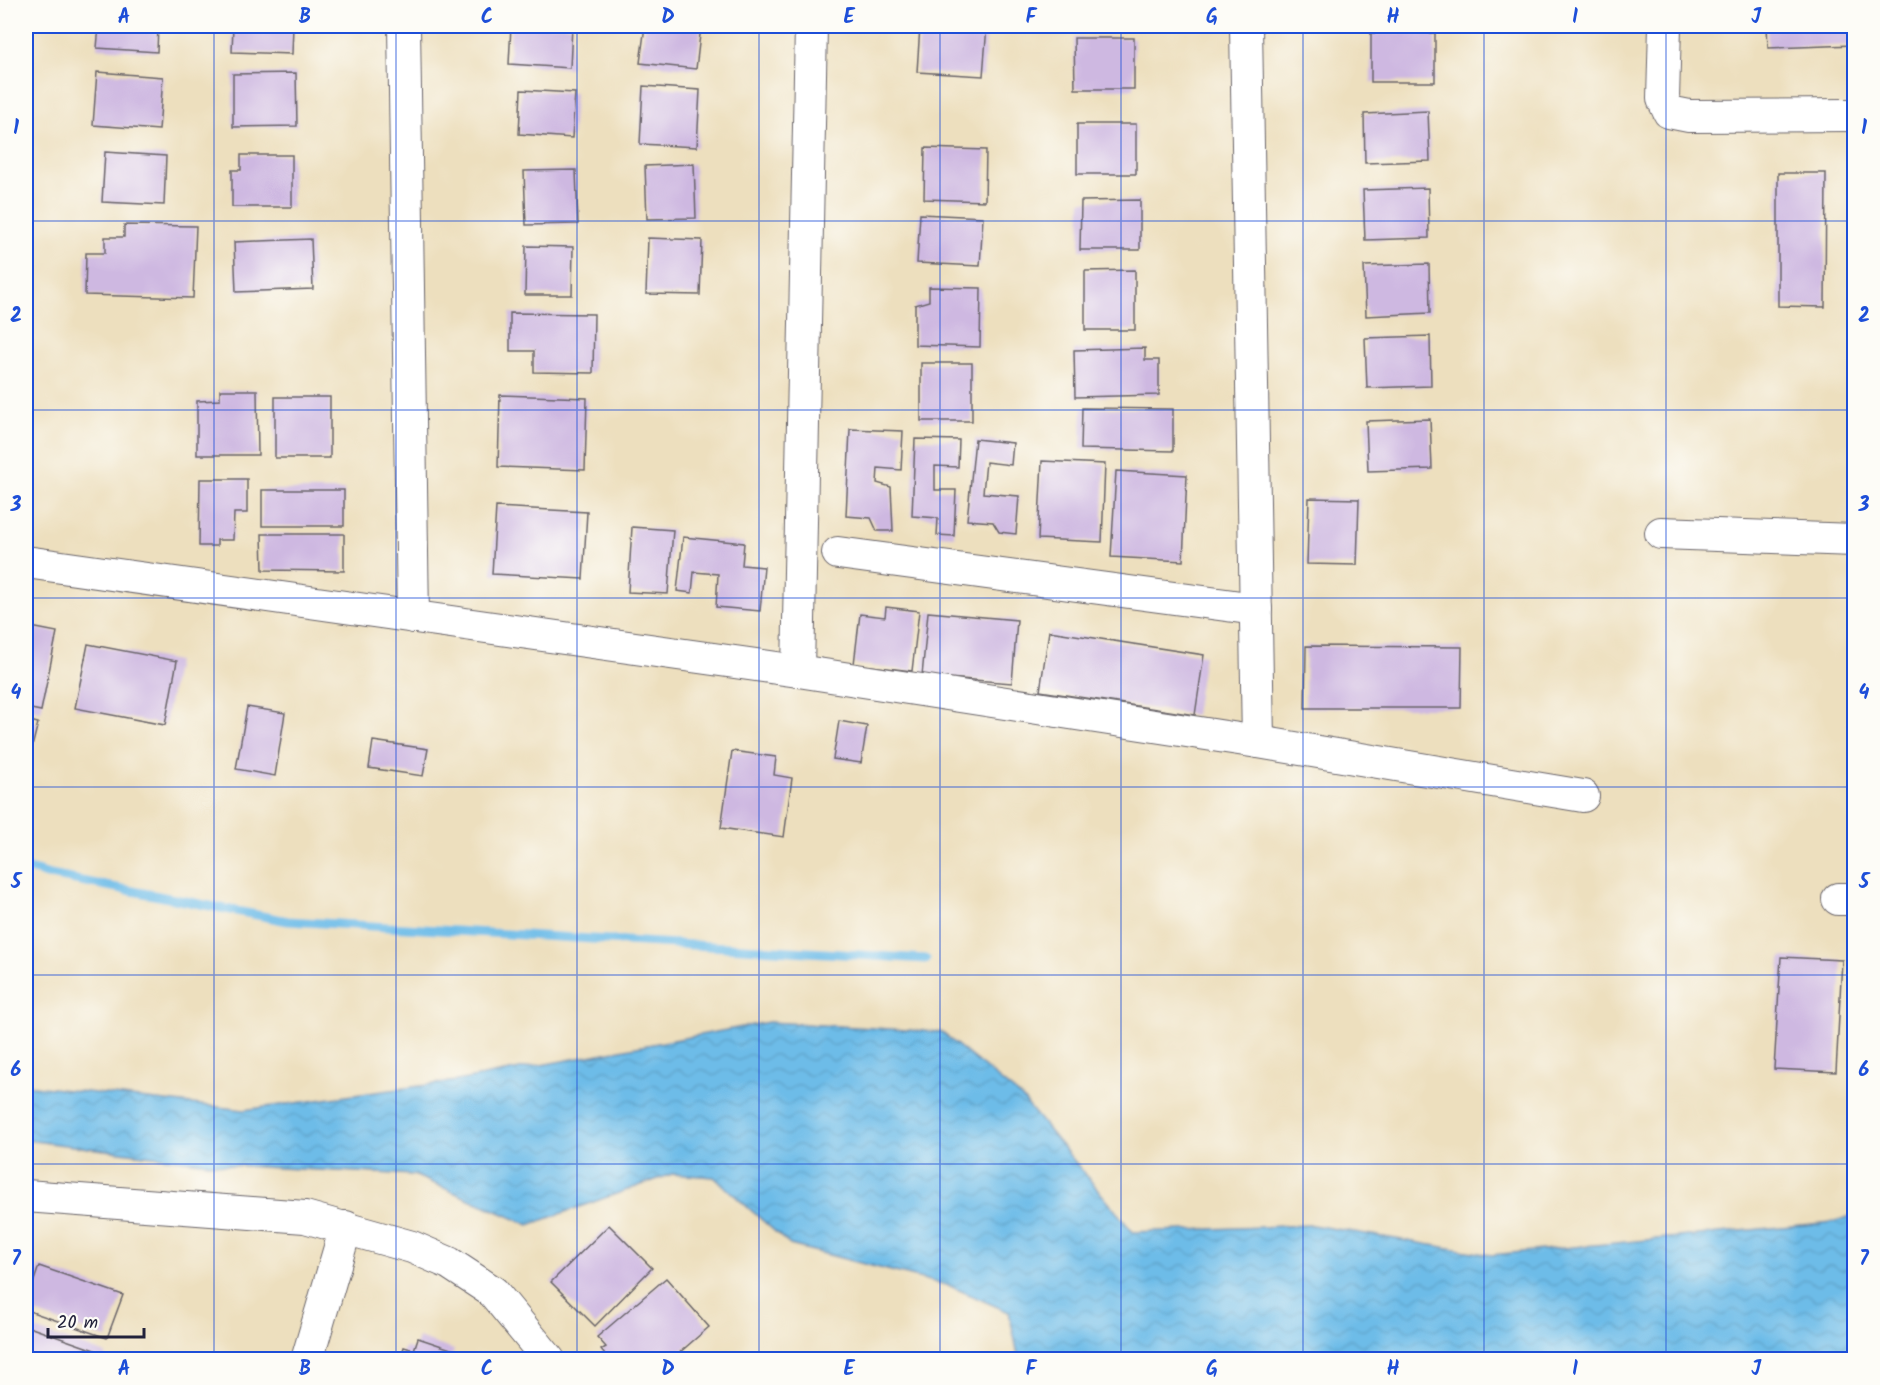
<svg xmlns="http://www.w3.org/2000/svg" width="1880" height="1385" font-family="Kalam,sans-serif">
<defs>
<pattern id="water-waves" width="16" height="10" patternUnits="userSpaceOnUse" patternTransform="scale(1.5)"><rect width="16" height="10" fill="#6dbce8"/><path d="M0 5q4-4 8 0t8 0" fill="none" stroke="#5ea1c8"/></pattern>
</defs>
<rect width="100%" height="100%" fill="#fdfcf7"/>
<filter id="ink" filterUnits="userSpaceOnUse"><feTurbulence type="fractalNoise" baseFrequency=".0167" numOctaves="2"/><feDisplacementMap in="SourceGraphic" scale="12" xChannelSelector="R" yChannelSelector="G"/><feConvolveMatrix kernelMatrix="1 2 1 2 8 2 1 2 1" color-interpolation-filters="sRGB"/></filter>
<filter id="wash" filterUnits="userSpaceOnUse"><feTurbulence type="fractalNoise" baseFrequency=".008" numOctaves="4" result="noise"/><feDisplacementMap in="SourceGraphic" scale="24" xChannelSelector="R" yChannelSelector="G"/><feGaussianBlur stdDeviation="1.35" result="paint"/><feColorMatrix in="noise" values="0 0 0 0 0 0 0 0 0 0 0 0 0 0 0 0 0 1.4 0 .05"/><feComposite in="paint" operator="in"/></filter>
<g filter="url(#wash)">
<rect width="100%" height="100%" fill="#eddfbe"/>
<path fill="url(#water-waves)" stroke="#486f92" stroke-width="1.5" d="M769 1022 941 1032 1022 1098 1133 1232 1312 1225 1491 1255 1833 1222 1854 1215V1359H1019L1009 1312 950 1286 790 1245 714 1177 672 1174 529 1225 414 1175 224 1165 26 1140V1085L244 1110 457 1081Z"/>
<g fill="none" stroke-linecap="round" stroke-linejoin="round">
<path stroke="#6dbce8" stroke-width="9" d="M26 868 50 875 288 921 926 959"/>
</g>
<g id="blocks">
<g fill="#ceb8e1">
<path d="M99 26H158L157 52 97 48Z"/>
<path d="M233 26H293L292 54 232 52Z"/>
<path d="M511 26H572L570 68 509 64Z"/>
<path d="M645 26H701L696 69 640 63Z"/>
<path d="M920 26H987L983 76 917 72Z"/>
<path d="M1767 26H1853L1854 45 1768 48Z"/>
<rect x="1371" y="33" width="64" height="49"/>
<path d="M1074 38H1134V89H1075Z"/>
<path d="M97 72 163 77 159 130 93 125Z"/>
<path d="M296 73 297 126 233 127V74Z"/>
<path d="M643 86 700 90 697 147 640 144Z"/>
<path d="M521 90 575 93 572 138 519 134Z"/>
<path d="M1428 111 1430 161 1365 163 1364 114Z"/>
<rect x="1077" y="124" width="59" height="50"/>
<path d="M925 148 986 150 985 201 924 199Z"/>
<path d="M105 152 166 156 164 205 102 202Z"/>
<path d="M241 155H292V207H232V170H241Z"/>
<path d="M694 164 696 218 647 219 645 166Z"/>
<path d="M576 170 578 224 526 225 524 171Z"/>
<path d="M1778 173H1826L1825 307 1778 306Z"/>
<path d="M1428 188 1429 238 1365 240 1363 190Z"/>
<path d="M1140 200V250H1080L1081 201Z"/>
<path d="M920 214 983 217 980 266 917 263Z"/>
<path d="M124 225 196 226 193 298 85 295 86 253H105V237H124Z"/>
<path d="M648 238 702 240 700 295 646 294Z"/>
<path d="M311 239 313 289 236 292 234 242Z"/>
<path d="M526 246 573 247 572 295H525Z"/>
<path d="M1429 264 1430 313 1366 316 1364 266Z"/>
<path d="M1135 270V330H1085V271Z"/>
<path d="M929 287 981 288 980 347 915 345V305L929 301Z"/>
<path d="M510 313 594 314 593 373 534 372V351H510Z"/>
<path d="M1430 336 1431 386 1367 388 1365 338Z"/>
<path d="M1145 348V360H1159V395L1075 397 1074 350Z"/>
<rect x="921" y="363" width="51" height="58"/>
<path d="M220 390H257L258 455H197V401L220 400Z"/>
<path d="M500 395 587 398 585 470 498 467Z"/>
<rect x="275" y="397" width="55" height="61"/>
<path d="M1082 408 1173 409V451L1081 449Z"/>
<path d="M1430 419 1432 469 1368 471 1366 421Z"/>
<path d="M850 429 903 431 901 470 878 468 877 483 891 487 893 531H877L871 518 846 516Z"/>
<path d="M915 439 959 440 958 467 935 466V490H956L954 536 937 535 938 518 912 516Z"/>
<path d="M975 439 1013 443 1011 465 986 462 983 493 1019 496 1016 534 999 532 993 522 967 520Z"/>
<path d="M1042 461 1105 464 1102 542 1038 539Z"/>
<path d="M1116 471 1187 475 1183 561 1111 557Z"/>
<path d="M200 479H247V513H234L233 540H217V546H199Z"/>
<rect x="262" y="490" width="82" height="36"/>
<path d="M1309 498 1359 499 1357 565 1307 564Z"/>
<path d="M496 507 587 512 583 579 492 574Z"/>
<path d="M632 527 673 530 668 594 628 592Z"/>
<path d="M262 534H344V571L263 570Z"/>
<path d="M683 537 744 543 742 565 764 567 760 611 716 607 718 574 694 572 692 593 677 591Z"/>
<path d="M886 607 919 611 912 671 854 664 860 614 885 617Z"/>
<path d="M928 612 1017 620 1012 683 922 676Z"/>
<path d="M26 626 57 632 41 711 26 708Z"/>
<path d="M1049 631 1204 655 1195 715 1040 691Z"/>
<path d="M88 644 177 661 165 725 75 708Z"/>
<path d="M1306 646 1462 647 1461 708H1305Z"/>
<path d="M247 707 285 713 275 776 236 769Z"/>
<path d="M26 720 38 723 26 771Z"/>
<path d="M839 721 867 726 861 763 833 759Z"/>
<path d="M373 741 428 749 423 776 369 768Z"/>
<path d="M732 751 776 757 774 775 792 778 784 837 721 828Z"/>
<path d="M1781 957 1842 960 1836 1072 1774 1069Z"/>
<path d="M609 1225 652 1268 595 1326 551 1282Z"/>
<path d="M39 1266 123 1295 107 1338 26 1310V1304Z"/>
<path d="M666 1278 709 1327 671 1360H609L601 1350 606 1347 597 1337Z"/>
<path d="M26 1326 106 1354 104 1360H26Z"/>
<path d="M418 1338 454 1350 451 1360H400L404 1347 414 1350Z"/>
</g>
</g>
</g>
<g filter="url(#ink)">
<use href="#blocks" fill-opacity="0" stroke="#696469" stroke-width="1.5"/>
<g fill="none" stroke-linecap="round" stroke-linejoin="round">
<defs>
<g id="minor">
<path d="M404 26 413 617"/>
<path d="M1246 26 1258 742"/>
<path d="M1665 26 1663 99 1669 112 1689 116 1854 115"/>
<path d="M1661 533 1854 540"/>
<path d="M838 553 1256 609"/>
<path d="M26 562 798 671 1258 742 1583 796"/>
<path d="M798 671 811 26"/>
<path d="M1838 899H1854"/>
<path d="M26 1196 305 1217 412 1247 449 1263 493 1292 549 1360"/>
<path d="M307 1360 346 1227"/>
</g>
</defs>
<use href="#minor" stroke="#696469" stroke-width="34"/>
<use href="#minor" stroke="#fff" stroke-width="32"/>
</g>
</g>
<path fill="none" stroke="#1d4ed8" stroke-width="1.5" stroke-opacity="0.55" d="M214 26V1360M396 26V1360M577 26V1360M759 26V1360M940 26V1360M1121 26V1360M1303 26V1360M1484 26V1360M1666 26V1360M26 221H1854M26 410H1854M26 598H1854M26 787H1854M26 975H1854M26 1164H1854"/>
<rect width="1880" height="1385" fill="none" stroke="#fdfcf7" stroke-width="66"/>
<path d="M48 1328v9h96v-9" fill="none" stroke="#22223b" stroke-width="3"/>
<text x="57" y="1328" font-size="18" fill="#22223b" stroke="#fdfcf7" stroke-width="4.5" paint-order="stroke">20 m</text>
<rect x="33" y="33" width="1814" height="1319" fill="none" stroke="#1d4ed8" stroke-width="2"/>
<g font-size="20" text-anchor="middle" font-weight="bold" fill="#1d4ed8">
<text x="124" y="23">A</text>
<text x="305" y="23">B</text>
<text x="487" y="23">C</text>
<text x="668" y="23">D</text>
<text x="849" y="23">E</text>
<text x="1031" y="23">F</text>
<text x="1212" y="23">G</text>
<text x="1393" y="23">H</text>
<text x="1575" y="23">I</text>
<text x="1756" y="23">J</text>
<text x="16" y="134">1</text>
<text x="1864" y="134">1</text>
<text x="16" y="322">2</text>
<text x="1864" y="322">2</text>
<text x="16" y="511">3</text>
<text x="1864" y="511">3</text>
<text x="16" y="699">4</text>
<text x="1864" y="699">4</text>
<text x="16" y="888">5</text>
<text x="1864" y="888">5</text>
<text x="16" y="1076">6</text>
<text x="1864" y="1076">6</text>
<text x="16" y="1265">7</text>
<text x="1864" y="1265">7</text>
<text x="124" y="1375">A</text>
<text x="305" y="1375">B</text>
<text x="487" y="1375">C</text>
<text x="668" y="1375">D</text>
<text x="849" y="1375">E</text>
<text x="1031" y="1375">F</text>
<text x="1212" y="1375">G</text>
<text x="1393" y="1375">H</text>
<text x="1575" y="1375">I</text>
<text x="1756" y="1375">J</text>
</g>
</svg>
